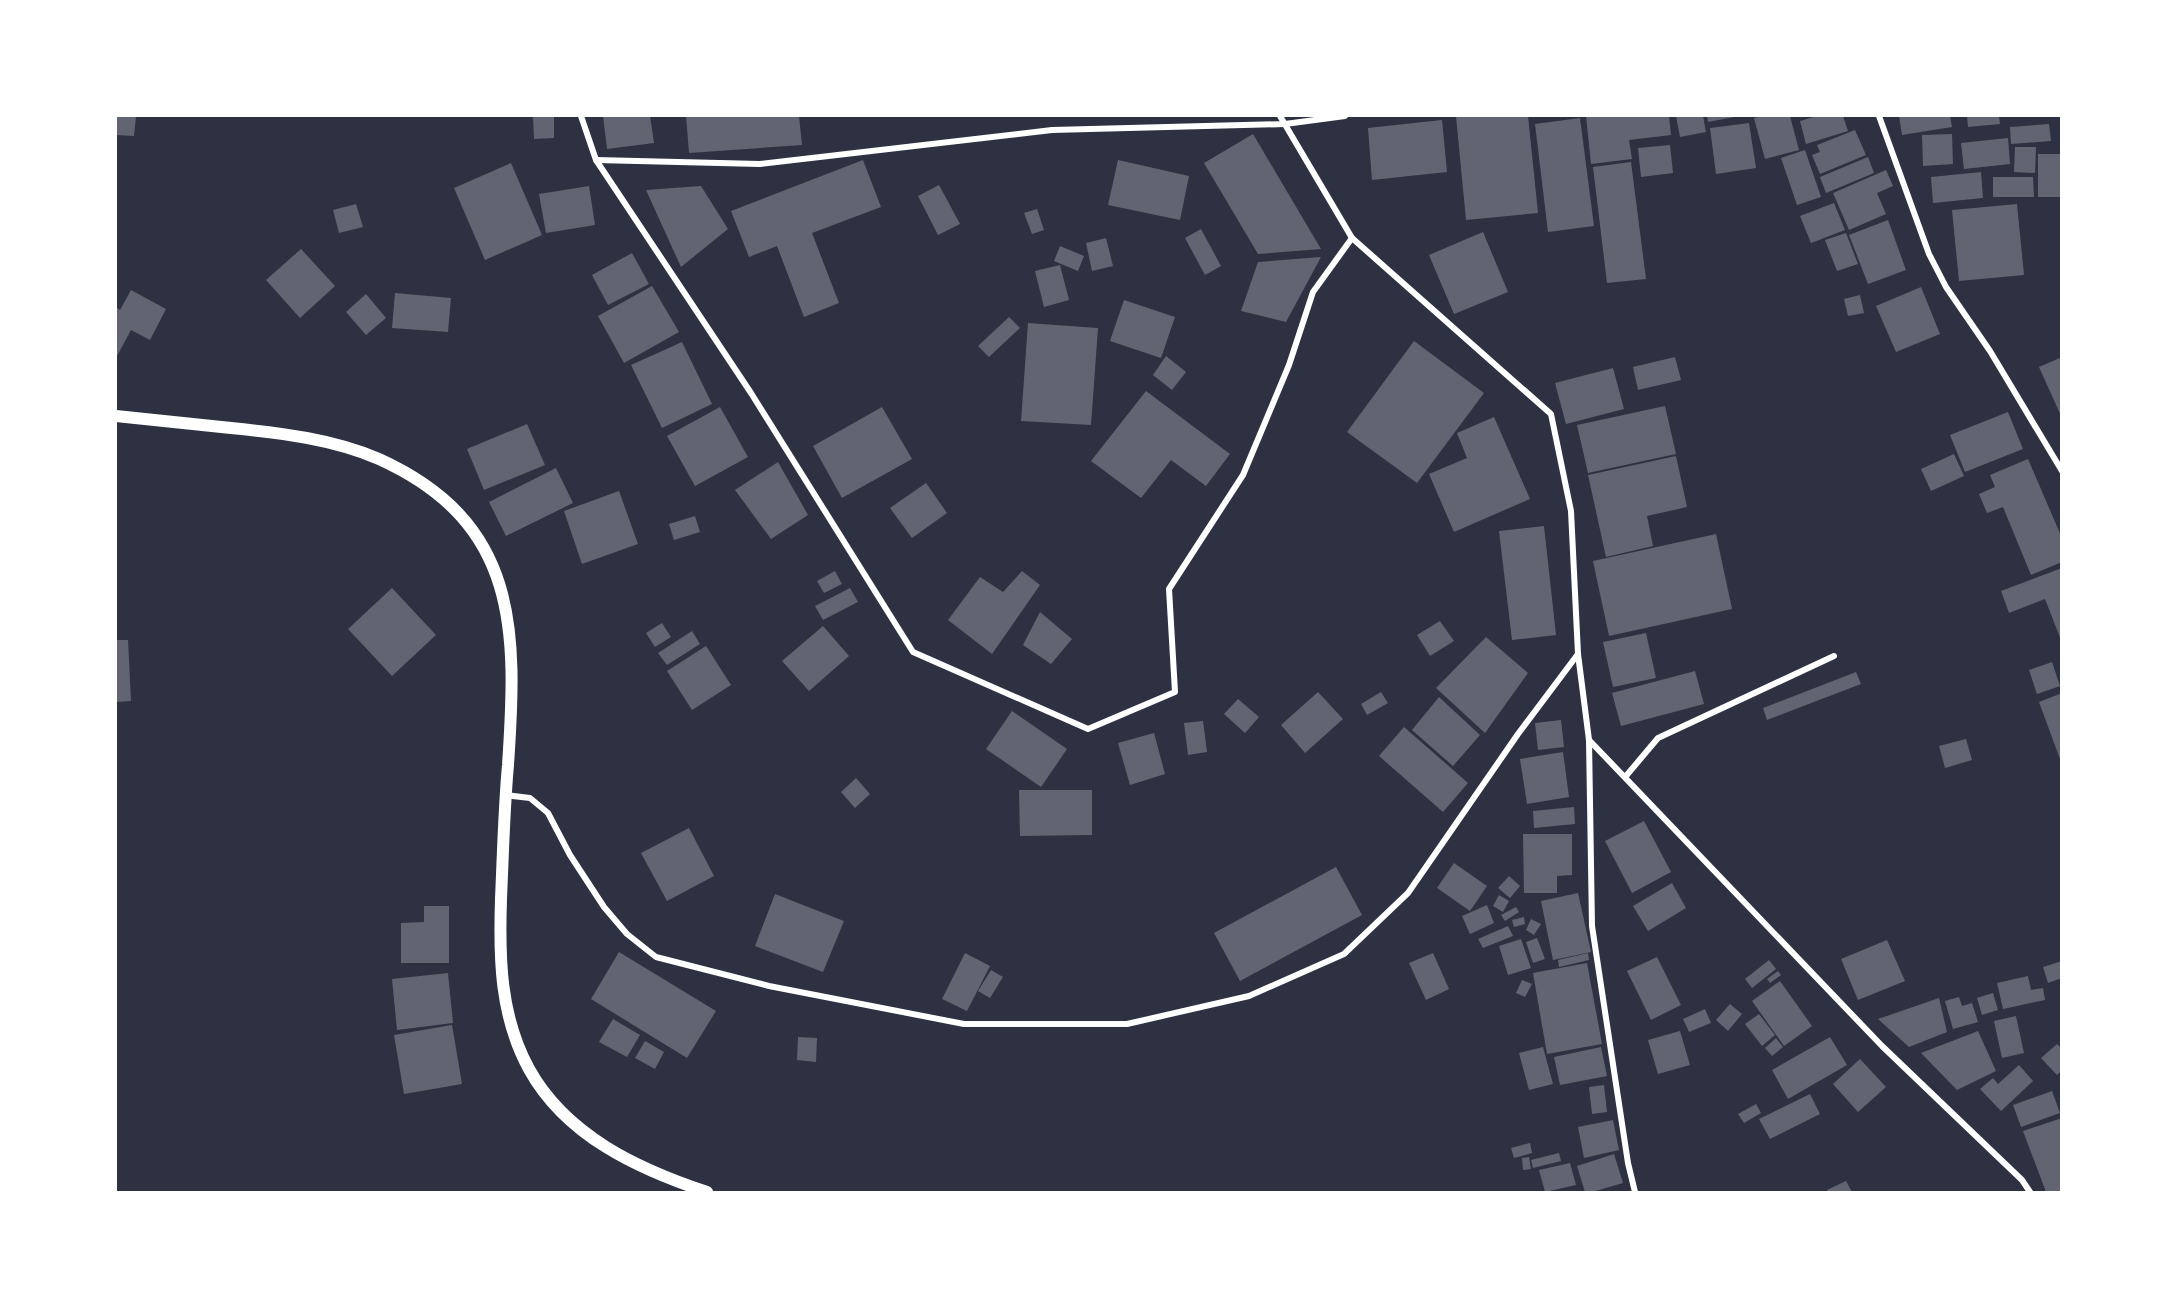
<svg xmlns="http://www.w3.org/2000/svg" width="2177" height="1308" font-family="'PT Sans',sans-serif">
<rect width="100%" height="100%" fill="#2d3142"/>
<g fill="#626471">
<path d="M116 116H136L134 136 116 135Z"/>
<path d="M554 116V138L534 139 533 117Z"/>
<path d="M603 116H650L654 143 607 149Z"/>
<path d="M686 116H799L802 145 689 153Z"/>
<path d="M1456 116H1528L1538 213 1466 220Z"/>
<path d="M1586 116H1669L1671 135 1629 140 1632 159 1591 164Z"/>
<path d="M1676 116H1703L1706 132 1680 137Z"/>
<path d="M1707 116H1734V117L1708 122Z"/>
<path d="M1762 116H1790L1799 150 1765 159 1754 118Z"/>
<path d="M1817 116H1843L1848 131 1806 144 1800 121Z"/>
<path d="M1899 116H1950L1952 127 1902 135Z"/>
<path d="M1967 116H1999L2000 124 1968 127Z"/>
<path d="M1580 118 1594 226 1548 232 1535 124Z"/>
<path d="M1442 120 1447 172 1372 180 1368 128Z"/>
<path d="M1749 123 1756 168 1716 174 1710 128Z"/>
<path d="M2049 124 2051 141 2011 144 2010 127Z"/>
<path d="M1855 130 1866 155 1820 174 1812 155 1820 152 1817 145Z"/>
<path d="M1253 134 1321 249 1258 254 1204 163Z"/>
<path d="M1952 134 1953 164 1923 166 1922 135Z"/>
<path d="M2008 138 2010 164 1964 169 1961 143Z"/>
<path d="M1670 145 1673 173 1641 177 1638 148Z"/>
<path d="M2015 147H2036L2035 173 2014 172Z"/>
<path d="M1805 150 1821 197 1797 205 1781 158Z"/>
<rect x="2038" y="154" width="24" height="43"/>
<path d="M1868 157 1874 173 1826 193 1820 177Z"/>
<path d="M863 160 881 207 812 233 839 303 804 317 777 246 749 257 731 211Z"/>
<path d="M1118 160 1189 176 1180 220 1108 205Z"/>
<path d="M1631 162 1646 279 1607 283 1593 167Z"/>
<path d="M511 163 542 235 485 260 454 188Z"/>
<path d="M1886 170 1893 186 1877 193 1886 214 1849 230 1833 193Z"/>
<path d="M1981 172 1983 198 1933 203 1931 177Z"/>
<path d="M1993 177H2033L2034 197H1993Z"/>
<path d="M939 185 960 224 938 235 918 196Z"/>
<path d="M589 186 595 225 546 233 539 194Z"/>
<path d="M701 186 728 229 681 267 646 190Z"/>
<path d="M1834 203 1845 230 1811 243 1800 216Z"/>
<path d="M356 204 363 227 339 233 333 210Z"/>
<path d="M2017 204 2024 275 1959 281 1952 210Z"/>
<path d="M1037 209 1044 230 1032 234 1024 213Z"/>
<path d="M1888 220 1906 270 1868 284 1849 235Z"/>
<path d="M1201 229 1221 266 1205 275 1185 238Z"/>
<path d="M1483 232 1508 292 1454 314 1429 255Z"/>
<path d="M1846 233 1858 264 1837 271 1825 240Z"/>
<path d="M1106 238 1113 266 1092 271 1086 243Z"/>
<path d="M1060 246 1084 256 1078 271 1054 261Z"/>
<path d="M301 249 335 286 300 318 266 280Z"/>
<path d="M632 253 649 284 608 305 592 275Z"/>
<path d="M1321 257 1286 322 1241 311 1258 262Z"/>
<path d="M1060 265 1069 300 1044 307 1035 271Z"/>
<path d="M652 286 679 332 624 363 598 316Z"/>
<path d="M1921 287 1940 334 1896 352 1876 306Z"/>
<path d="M131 290 166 309 150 340 131 330 116 358V307L120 310Z"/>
<path d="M395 293 451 298 448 332 392 328Z"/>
<path d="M366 294 386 318 366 335 346 312Z"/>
<path d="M1860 295 1864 313 1848 316 1844 299Z"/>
<path d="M1124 300 1175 317 1161 358 1110 341Z"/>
<path d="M1009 317 1020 328 989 357 978 346Z"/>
<path d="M1028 323 1098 328 1091 425 1021 421Z"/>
<path d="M1414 341 1484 393 1417 483 1347 432Z"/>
<path d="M682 342 712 404 662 428 631 365Z"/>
<path d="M1166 356 1186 372 1172 390 1153 375Z"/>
<path d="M1675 357 1681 380 1638 390 1633 367Z"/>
<path d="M2062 357V418L2039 367Z"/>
<path d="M1613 368 1624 409 1566 424 1555 383Z"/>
<path d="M1146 391 1230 454 1206 486 1171 460 1141 498 1091 461Z"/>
<path d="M1665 406 1676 454 1588 473 1577 425Z"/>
<path d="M720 407 748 457 695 486 667 436Z"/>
<path d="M882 407 912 459 842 498 813 446Z"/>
<path d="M2008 412 2023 449 1965 472 1950 435Z"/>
<path d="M1494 417 1530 499 1454 532 1429 474 1467 458 1457 433Z"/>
<path d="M527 424 545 465 484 490 467 449Z"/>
<path d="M1954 454 1964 476 1931 491 1921 469Z"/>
<path d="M1676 456 1687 507 1647 516 1653 546 1606 557 1588 475Z"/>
<path d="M2028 459 2062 538V562L2031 575 2003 507 1987 513 1979 494 1995 487 1990 475Z"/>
<path d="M778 462 808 515 771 539 735 490Z"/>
<path d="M556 468 573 503 506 536 489 502Z"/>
<path d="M926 483 947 513 912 538 890 508Z"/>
<path d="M619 491 638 544 582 564 564 511Z"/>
<path d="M695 516 700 532 674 540 669 524Z"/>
<path d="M1544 526 1556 635 1512 640 1499 531Z"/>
<path d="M1716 534 1732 609 1609 636 1593 561Z"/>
<path d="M2062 568V640H2061L2045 599 2009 613 2001 591Z"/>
<path d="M835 571 842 584 824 593 817 581Z"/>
<path d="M1022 571 1040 585 992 654 948 620 980 577 1003 592Z"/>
<path d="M392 588 436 635 392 676 348 629Z"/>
<path d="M850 588 858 602 823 620 815 606Z"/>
<path d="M1040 612 1072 639 1051 664 1023 645Z"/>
<path d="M1440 621 1454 641 1430 656 1417 635Z"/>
<path d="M662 623 671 637 655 647 646 633Z"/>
<path d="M823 626 849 656 809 691 782 661Z"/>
<path d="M692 631 700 644 667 665 658 653Z"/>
<path d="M1646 633 1656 678 1613 687 1603 642Z"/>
<path d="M1486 637 1528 673 1485 733 1436 688Z"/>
<path d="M116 640H128L131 701 116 702Z"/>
<path d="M706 646 731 685 692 710 667 671Z"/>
<path d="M2052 662 2060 686 2037 694 2029 670Z"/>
<path d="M1695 671 1704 704 1621 726 1612 693Z"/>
<path d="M1856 672 1861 684 1767 720 1763 708Z"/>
<path d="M1318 692 1343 719 1305 753 1281 725Z"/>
<path d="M1381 692 1388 703 1367 715 1361 704Z"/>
<path d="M2062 693V758L2060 759 2039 702Z"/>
<path d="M1439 697 1480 735 1453 766 1412 730Z"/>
<path d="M1238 699 1259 717 1245 733 1224 714Z"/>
<path d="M1012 711 1067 749 1041 787 986 749Z"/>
<path d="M1561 720 1564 747 1538 750 1535 723Z"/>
<path d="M1203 721 1207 752 1188 755 1184 723Z"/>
<path d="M1404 727 1468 783 1443 812 1379 756Z"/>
<path d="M1154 733 1165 774 1130 785 1118 743Z"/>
<path d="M1966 739 1972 760 1945 768 1939 746Z"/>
<path d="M1563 752 1569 797 1527 804 1520 759Z"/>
<path d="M856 778 870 794 855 808 841 792Z"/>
<path d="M1019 790H1092V835L1020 836Z"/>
<path d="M1574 807 1575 824 1534 828 1533 811Z"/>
<path d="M1644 821 1671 872 1632 893 1605 841Z"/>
<path d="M689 828 714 876 667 901 641 853Z"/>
<path d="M1523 834H1572V875L1557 876V893H1524Z"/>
<path d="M1454 863 1487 886 1470 911 1437 888Z"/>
<path d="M1336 867 1362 915 1240 981 1214 933Z"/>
<path d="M1509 876 1520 886 1510 898 1498 888Z"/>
<path d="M1672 883 1686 908 1648 931 1633 906Z"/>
<path d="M1578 893 1591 952 1553 960 1541 901Z"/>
<path d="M775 894 844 921 823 972 755 946Z"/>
<path d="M1499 895 1509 901 1503 912 1493 906Z"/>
<path d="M1487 905 1494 923 1470 934 1462 916Z"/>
<path d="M424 906H449V963H401V923L424 922Z"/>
<path d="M1516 907 1519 912 1505 921 1501 915Z"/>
<path d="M1524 917 1525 924 1514 927 1512 920Z"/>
<path d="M1531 919 1541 924 1534 935 1526 930Z"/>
<path d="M1508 926 1513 936 1483 948 1478 939Z"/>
<path d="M1537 938 1545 959 1533 963 1526 942Z"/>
<path d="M1521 939 1531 968 1508 975 1499 946Z"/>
<path d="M1887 940 1905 981 1858 1000 1841 959Z"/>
<path d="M619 952 716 1011 687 1058 591 999Z"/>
<path d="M965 953 990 966 967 1011 942 999Z"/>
<path d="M1433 953 1449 989 1426 1000 1409 963Z"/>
<path d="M1588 953 1589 960 1559 967 1558 960Z"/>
<path d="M1657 957 1681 1005 1651 1020 1627 971Z"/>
<path d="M1769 960 1776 969 1752 988 1745 979Z"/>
<path d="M2062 961V978L2048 983 2043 967Z"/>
<path d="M1587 963 1602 1044 1547 1054 1533 973Z"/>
<path d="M991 970 1003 977 990 998 978 991Z"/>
<path d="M1778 971 1781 975 1770 983 1767 979Z"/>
<path d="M448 973 453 1023 397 1030 392 979Z"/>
<path d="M2028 976 2031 990 2043 988 2045 1000 2003 1009 1997 983Z"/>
<path d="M1522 980 1532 984 1525 997 1516 993Z"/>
<path d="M1780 981 1812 1026 1784 1046 1752 1001Z"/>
<path d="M1993 993 1998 1010 1982 1015 1977 998Z"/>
<path d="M1959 997 1962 1006 1972 1003 1978 1022 1953 1029 1945 1001Z"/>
<path d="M1939 998 1947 1032 1909 1047 1878 1019Z"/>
<path d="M1730 1004 1742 1014 1728 1031 1716 1020Z"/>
<path d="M1705 1009 1711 1023 1689 1032 1683 1019Z"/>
<path d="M1759 1014 1775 1035 1762 1046 1745 1024Z"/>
<path d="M2016 1016 2024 1053 2002 1058 1994 1021Z"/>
<path d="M613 1019 640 1035 627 1057 599 1042Z"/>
<path d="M452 1025 462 1084 404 1094 394 1035Z"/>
<path d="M1680 1031 1690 1065 1658 1074 1648 1040Z"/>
<path d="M1978 1031 1996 1071 1957 1090 1921 1053Z"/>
<path d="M798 1037 817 1038 816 1062 797 1060Z"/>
<path d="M1830 1037 1847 1065 1788 1099 1772 1070Z"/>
<path d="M1776 1038 1783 1047 1772 1056 1765 1048Z"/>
<path d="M645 1041 664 1052 655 1069 635 1058Z"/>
<path d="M2057 1044 2062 1049V1070L2057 1075 2041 1058Z"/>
<path d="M1543 1047 1553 1084 1529 1090 1519 1053Z"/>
<path d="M1601 1047 1607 1076 1560 1085 1554 1057Z"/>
<path d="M1860 1059 1886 1087 1858 1112 1833 1084Z"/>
<path d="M2019 1065 2033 1081 2001 1111 1980 1089 1993 1078 1998 1084Z"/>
<path d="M1604 1085 1607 1112 1592 1114 1589 1087Z"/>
<path d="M2052 1091 2060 1113 2021 1127 2013 1105Z"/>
<path d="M1810 1094 1820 1114 1770 1139 1759 1119Z"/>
<path d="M1756 1104 1761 1113 1744 1123 1738 1114Z"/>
<path d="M2062 1118V1192H2046L2023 1131Z"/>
<path d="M1613 1120 1619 1150 1584 1158 1578 1127Z"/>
<path d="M1530 1143 1532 1153 1514 1158 1511 1148Z"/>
<path d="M1559 1153 1561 1161 1533 1168 1531 1160Z"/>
<path d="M1614 1154 1623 1183 1592 1192H1585L1577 1166Z"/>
<path d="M1529 1157 1531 1169 1523 1170 1522 1158Z"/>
<path d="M1570 1163 1576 1185 1545 1192 1539 1170Z"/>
<path d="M1846 1181 1852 1192H1828L1827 1190Z"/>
</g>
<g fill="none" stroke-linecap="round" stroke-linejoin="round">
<g stroke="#fff" stroke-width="6">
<path d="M581 116 596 160 751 393 913 652 1088 729 1175 692 1169 589 1243 475 1289 365 1313 292 1352 238"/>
<path d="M1280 116 1352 238 1551 414 1571 511 1578 654 1589 740 1592 926 1628 1163 1635 1192"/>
<path d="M1879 116 1929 254 1946 287 1990 351 2062 471"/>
<path d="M596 160 760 164 1052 130 1285 124 1345 116"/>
<path d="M1589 740 1882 1046 2022 1180 2030 1192"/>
<path d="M1626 776 1658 738 1834 656"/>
<path d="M505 795 530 798 548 813 570 855 604 907 627 934 656 957 769 986 964 1024H1127L1249 996 1344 954 1408 893 1518 734 1578 654"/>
</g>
<path stroke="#fff" stroke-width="12" d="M116 416C154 420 193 424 231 428 281 433 333 439 379 459 520 523 517 631 508 765 504 809 503 854 501 899 499 958 500 1016 529 1069 566 1136 638 1169 707 1192"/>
</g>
<rect width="2177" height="1308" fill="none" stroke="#ffffff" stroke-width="234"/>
</svg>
